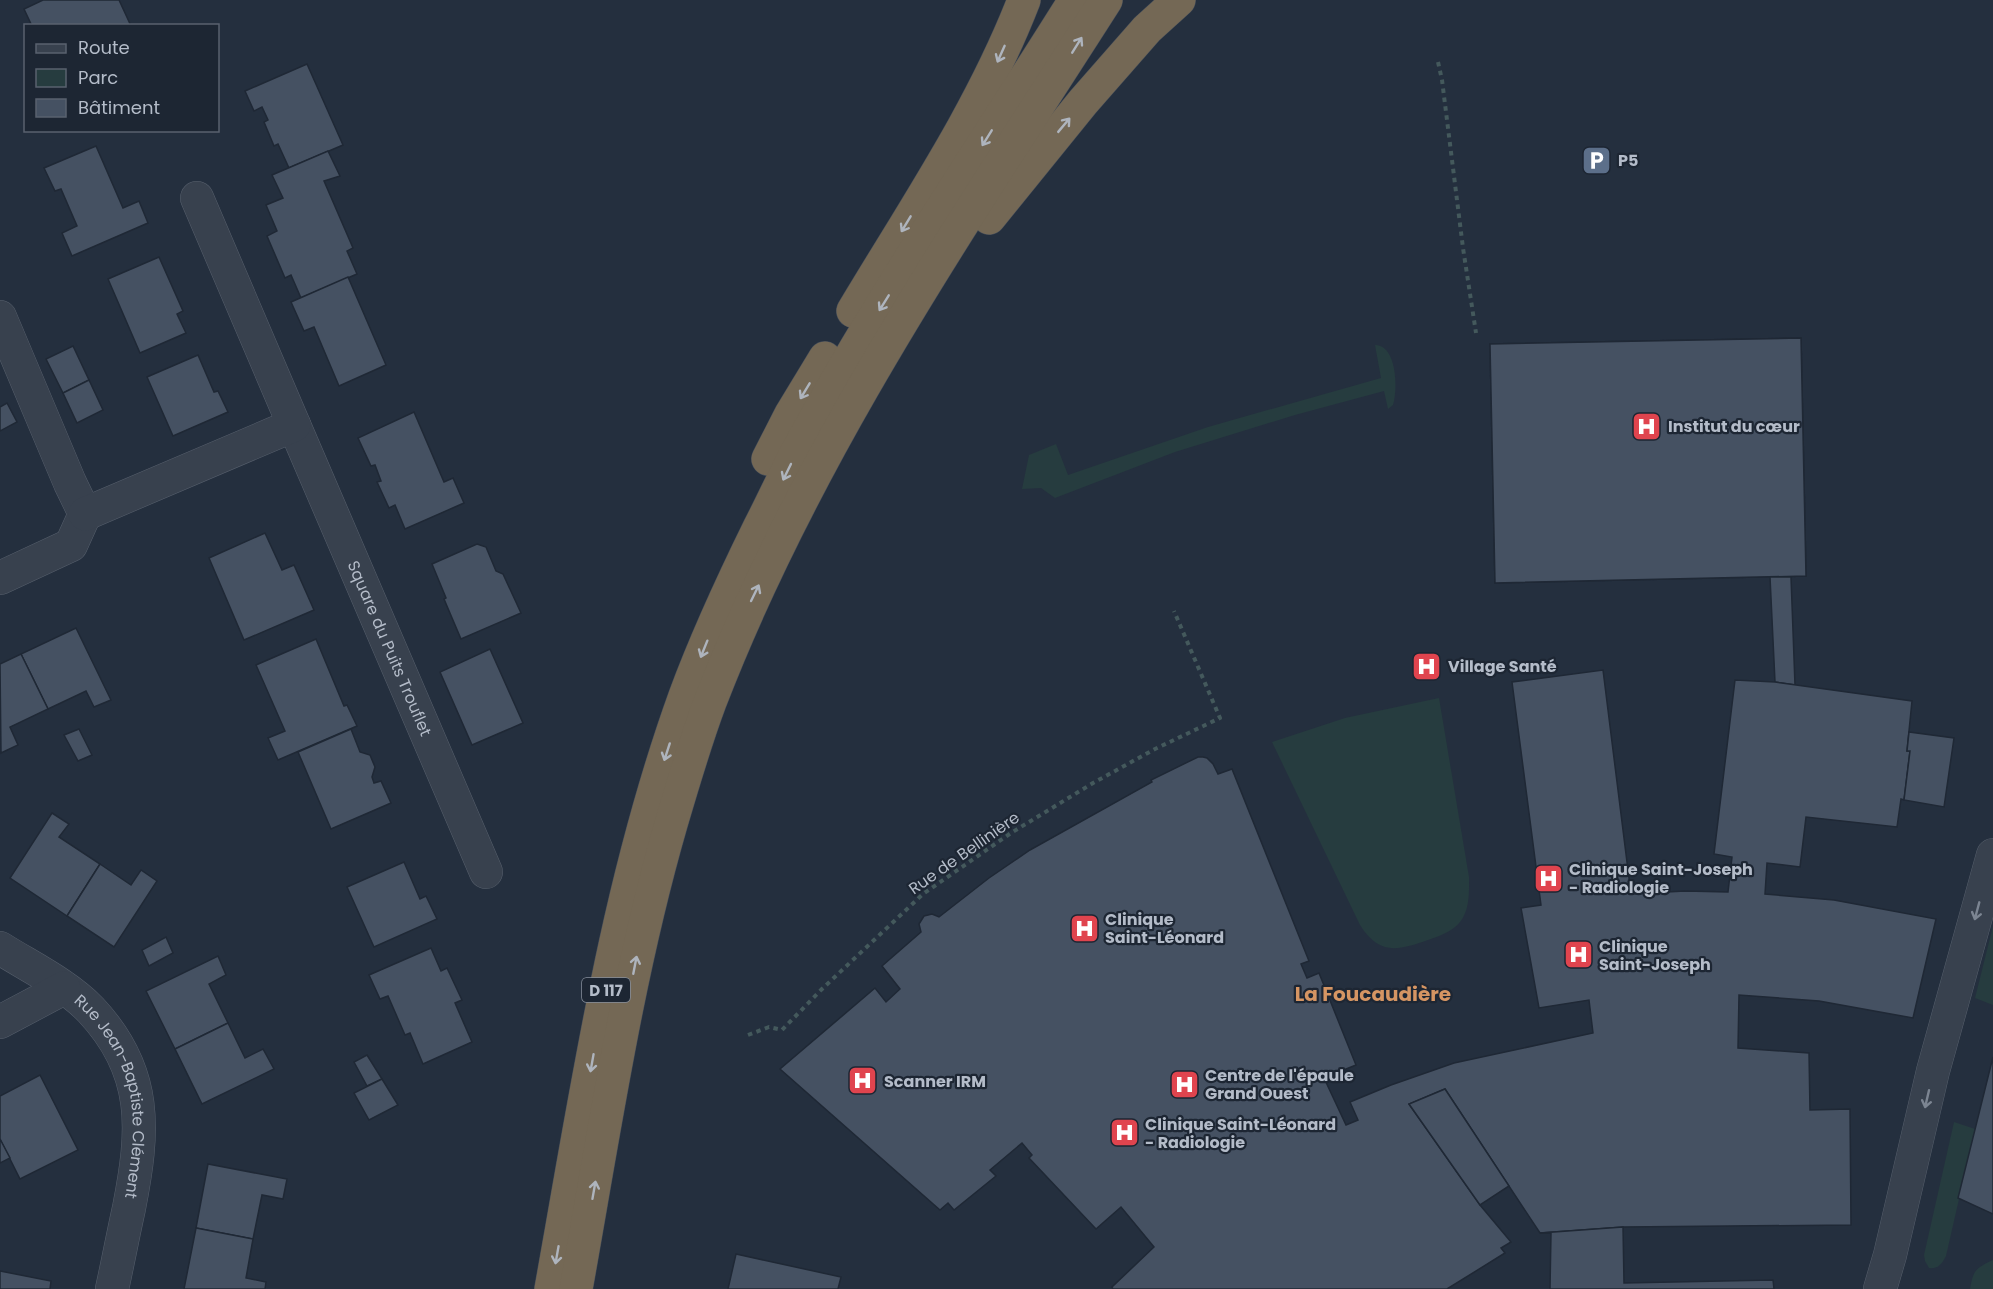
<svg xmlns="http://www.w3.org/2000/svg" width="1993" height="1289" font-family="Poppins,sans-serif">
<rect width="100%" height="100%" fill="#242f3e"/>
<g fill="#263c3f">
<path d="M1375 345C1397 345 1398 389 1393 405L1388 409 1384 391 1295 415 1175 452 1055 498 1041 488 1022 489 1029 455 1056 444 1068 475 1208 427 1381 378Z"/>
<path d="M1439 698 1469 877C1469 892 1470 909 1460 922 1452 932 1439 936 1428 940 1397 951 1379 955 1360 925L1272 742 1345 718Z"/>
<path d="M1993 926V1005L1975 998Z"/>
<path d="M1954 1122 1975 1129 1946 1256C1942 1264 1938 1269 1929 1268L1925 1261 1924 1255Z"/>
<path d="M1993 1260V1289H1970C1973 1270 1976 1268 1993 1260Z"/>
</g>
<g fill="#455162" stroke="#1f2835" stroke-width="1.5">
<path d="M43 0H119L131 26H32L24 9Z"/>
<path d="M307 64 343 145 289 168 278 144 274 146 264 122 268 120 262 107 254 111 245 91Z"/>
<path d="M96 146 123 208 139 201 148 223 72 256 62 233 77 226 61 189 55 191 44 168Z"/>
<path d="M328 151 340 176 324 181 353 248 347 251 357 274 301 298 291 275 285 278 267 236 277 231 266 205 283 198 272 175Z"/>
<path d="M159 257 183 311 177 314 186 333 140 353 108 279Z"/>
<path d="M348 277 386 365 339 386 314 327 304 331 291 302Z"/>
<path d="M1801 338 1806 576 1495 583 1490 344Z"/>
<path d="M1801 338 1806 576 1495 583 1490 344Z"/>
<path d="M73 346 89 380 63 393 46 359Z"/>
<path d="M198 355 214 392 218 391 228 412 173 436 147 377Z"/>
<path d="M89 380 103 410 77 423 63 393Z"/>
<path d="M7 403 17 422 0 431V407Z"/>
<path d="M414 412 444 482 453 478 464 503 405 529 395 505 389 508 377 482 381 481 375 465 371 466 358 438Z"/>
<path d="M265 533 282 570 294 565 314 610 244 640 209 558Z"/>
<path d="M477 544 486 547 496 571 503 574 521 613 461 639 444 599 446 598 432 564Z"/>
<path d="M1770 577H1791L1795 685 1775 682Z"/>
<path d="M76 628 111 700 94 707 86 691 48 709 21 654Z"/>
<path d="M316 639 344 706 347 705 357 726 278 760 268 738 285 731 256 665Z"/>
<path d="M490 649 523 723 472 745 440 672Z"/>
<path d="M21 654 48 709 10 727 18 745 1 753 0 664Z"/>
<path d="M1603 670 1631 894 1685 891 1728 892 1732 857 1714 854 1735 680 1775 682 1912 701 1907 751H1910L1904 800 1901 799 1897 827 1806 817 1800 867 1767 863 1765 894 1834 900 1936 919 1913 1018 1819 1001 1739 995 1738 1048 1809 1053 1810 1110 1850 1109 1851 1225 1623 1227 1540 1233 1445 1089 1409 1104 1480 1205 1511 1242 1501 1248 1505 1253 1447 1289H1113L1112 1287 1154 1247 1121 1207 1096 1229 1029 1158 1032 1155 1022 1143 990 1170 996 1176 954 1210 948 1203 940 1210 780 1069 875 988 886 1002 900 989 882 966 921 932 919 924 924 916 932 914 939 917 989 878 1030 850 1152 782 1151 780 1198 757H1203L1207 758 1213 764 1218 774 1232 769 1309 961 1301 964 1307 978 1319 973 1356 1065 1324 1078 1346 1125 1358 1120 1350 1102 1391 1085 1454 1063 1593 1033 1589 1000 1539 1008 1521 908 1541 905 1512 682Z"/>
<path d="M79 729 92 755 78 761 64 735Z"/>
<path d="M351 729 360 752 370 755 375 767 372 777 374 783 381 781 391 803 331 829 298 752Z"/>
<path d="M1909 732 1954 738 1944 807 1904 800 1910 751H1907Z"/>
<path d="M52 813 69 824 59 837 100 864 67 916 10 878Z"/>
<path d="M404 862 420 899 426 896 437 919 374 947 347 887Z"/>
<path d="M100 864 131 885 141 870 157 881 114 947 67 916Z"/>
<path d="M166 937 173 953 149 966 142 950Z"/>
<path d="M431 948 441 971 447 968 462 1000 455 1003 472 1042 423 1064 410 1033 405 1035 388 996 380 999 369 975Z"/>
<path d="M218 956 226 975 209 984 228 1023 175 1049 146 991Z"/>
<path d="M228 1023 245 1058 263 1049 274 1069 202 1104 175 1049Z"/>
<path d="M367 1055 382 1079 367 1086 354 1062Z"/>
<path d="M1993 1057V1214L1958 1198Z"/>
<path d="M40 1075 78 1150 20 1179 0 1139V1096Z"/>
<path d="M382 1079 398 1105 369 1120 354 1093Z"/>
<path d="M1445 1089 1509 1186 1480 1205 1409 1104Z"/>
<path d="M0 1139 10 1158 0 1163Z"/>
<path d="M208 1164 287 1179 283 1199 262 1195 253 1239 196 1228Z"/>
<path d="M1623 1227 1624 1283 1773 1280 1774 1289H1550L1551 1233H1540Z"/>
<path d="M196 1228 253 1239 246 1278 266 1282 265 1289H184Z"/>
<path d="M736 1254 841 1277 838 1289H728Z"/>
<path d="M0 1271 51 1281 50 1289H0Z"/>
</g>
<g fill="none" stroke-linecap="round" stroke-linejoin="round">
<defs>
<g id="street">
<path d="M0 317 70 483 85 514 71 545 0 578"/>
<path id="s1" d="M294 425 486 872"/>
<path d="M85 514 294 425 197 198"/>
<path id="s2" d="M0 948C30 967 66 984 91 1010 149 1072 144 1131 129 1208 123 1235 118 1262 112 1289"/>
<path d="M0 1022 64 988"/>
<path d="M1880 1289 1890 1255 1933 1071 1993 855"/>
</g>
<g id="highway">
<path d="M989 218 1083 102 1147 29 1179 0"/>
<path d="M853 311C914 209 981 111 1024 0"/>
<path d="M768 459 791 414 825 358"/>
<path d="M551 1289C587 1090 616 887 685 696 706 639 732 583 759 528 773 501 786 472 800 446 883 293 983 147 1075 0"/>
<path d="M576 1289C604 1133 627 976 671 824 683 783 695 742 710 702 807 450 961 227 1106 0"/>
</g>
</defs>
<use href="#street" stroke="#565f6c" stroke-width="34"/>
<use href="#highway" stroke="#434c59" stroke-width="34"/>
<g stroke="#44595c" stroke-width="4" stroke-dasharray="4.5 4.5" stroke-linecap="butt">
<path d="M1438 62 1442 80 1463 248 1476 333"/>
<path d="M748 1035 769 1027 782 1030 822 989 923 894 1011 833 1093 783 1155 749 1220 718 1174 611"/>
</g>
<use href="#street" stroke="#38414e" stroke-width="33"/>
<use href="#highway" stroke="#746855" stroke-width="33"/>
</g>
<defs><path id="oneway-shaft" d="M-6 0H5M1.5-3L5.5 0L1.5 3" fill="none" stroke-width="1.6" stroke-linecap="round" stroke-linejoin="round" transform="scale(1.5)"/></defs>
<g stroke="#aeb4bd">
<use href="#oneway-shaft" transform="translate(1077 45) rotate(-58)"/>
<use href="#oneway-shaft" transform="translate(1001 54) rotate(114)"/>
<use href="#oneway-shaft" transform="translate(1064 125) rotate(-50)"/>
<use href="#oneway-shaft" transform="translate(987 138) rotate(122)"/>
<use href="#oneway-shaft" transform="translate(906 224) rotate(121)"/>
<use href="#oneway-shaft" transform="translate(884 303) rotate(122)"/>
<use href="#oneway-shaft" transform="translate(805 391) rotate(121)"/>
<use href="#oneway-shaft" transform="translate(787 472) rotate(116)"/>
<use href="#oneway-shaft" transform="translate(755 593) rotate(-64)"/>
<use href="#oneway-shaft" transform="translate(704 649) rotate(112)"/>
<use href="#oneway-shaft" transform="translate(667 752) rotate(108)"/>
<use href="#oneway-shaft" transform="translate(635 965) rotate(-79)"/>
<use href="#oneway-shaft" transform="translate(592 1063) rotate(100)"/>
<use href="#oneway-shaft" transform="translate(594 1190) rotate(-80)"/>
<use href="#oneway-shaft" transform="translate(557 1255) rotate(100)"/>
</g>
<g stroke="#7c8592">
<use href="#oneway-shaft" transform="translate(1977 911) rotate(105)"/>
<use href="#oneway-shaft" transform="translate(1927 1099) rotate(103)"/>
</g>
<defs>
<symbol id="parking-square" viewBox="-11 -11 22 22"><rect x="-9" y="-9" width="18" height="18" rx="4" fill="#5c6f8a" stroke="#1d2633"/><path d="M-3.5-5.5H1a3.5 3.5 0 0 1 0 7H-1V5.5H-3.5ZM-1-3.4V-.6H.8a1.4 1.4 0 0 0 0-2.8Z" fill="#fff"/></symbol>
<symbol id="hospital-square" viewBox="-11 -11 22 22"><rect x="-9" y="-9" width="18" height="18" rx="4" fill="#e0444e" stroke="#1d2633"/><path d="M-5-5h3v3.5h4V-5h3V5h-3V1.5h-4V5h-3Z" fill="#fff"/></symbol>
</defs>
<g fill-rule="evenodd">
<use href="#parking-square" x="1580" y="144" width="33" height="33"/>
<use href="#hospital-square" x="1630" y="410" width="33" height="33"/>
<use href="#hospital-square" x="1410" y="650" width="33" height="33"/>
<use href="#hospital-square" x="1532" y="862" width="33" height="33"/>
<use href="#hospital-square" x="1068" y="912" width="33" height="33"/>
<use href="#hospital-square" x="1562" y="938" width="33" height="33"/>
<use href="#hospital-square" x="846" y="1064" width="33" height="33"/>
<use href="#hospital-square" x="1168" y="1068" width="33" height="33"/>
<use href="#hospital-square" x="1108" y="1116" width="33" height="33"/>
</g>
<g text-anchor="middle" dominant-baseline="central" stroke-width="4.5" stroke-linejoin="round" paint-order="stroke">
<rect fill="#1d2633" stroke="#878f9c" stroke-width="1.5" x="582" y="978" width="48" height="24" rx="4.5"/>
<g font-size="15" font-weight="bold" fill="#b4bcc9">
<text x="606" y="990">D 117</text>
</g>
<g font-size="16" font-weight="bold" fill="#b4bcc9" stroke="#1d2633" text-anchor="start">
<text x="1618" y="160">P5</text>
<text x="1668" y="426">Institut du cœur</text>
<text x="1448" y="666">Village Santé</text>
<text x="1569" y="869">Clinique Saint-Joseph<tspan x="1569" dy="18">- Radiologie</tspan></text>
<text x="1105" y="919">Clinique<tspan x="1105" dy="18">Saint-Léonard</tspan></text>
<text x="1599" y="946">Clinique<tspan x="1599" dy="18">Saint-Joseph</tspan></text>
<text x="1205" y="1075">Centre de l'épaule<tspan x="1205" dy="18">Grand Ouest</tspan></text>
<text x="884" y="1081">Scanner IRM</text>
<text x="1145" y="1124">Clinique Saint-Léonard<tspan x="1145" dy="18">- Radiologie</tspan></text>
</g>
<g font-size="16" fill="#b4bcc9" stroke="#1d2633">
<text stroke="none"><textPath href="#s1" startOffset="243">Square du Puits Trouflet</textPath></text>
<text transform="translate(964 853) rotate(-35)">Rue de Bellinière</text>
<text stroke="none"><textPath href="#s2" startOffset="202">Rue Jean-Baptiste Clément</textPath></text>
</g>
<g font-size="20" font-weight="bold" fill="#d59563" stroke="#1d2633">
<text x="1373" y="994">La Foucaudière</text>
</g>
</g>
<rect x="24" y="24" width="195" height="108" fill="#1d2633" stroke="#59626f" stroke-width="1.5"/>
<rect x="36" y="44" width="30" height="9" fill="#38414e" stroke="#59626f" stroke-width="1.5"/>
<text x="78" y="54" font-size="18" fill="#b4bcc9">Route</text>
<rect x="36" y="69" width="30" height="18" fill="#263c3f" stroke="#59626f" stroke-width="1.5"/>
<text x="78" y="84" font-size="18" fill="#b4bcc9">Parc</text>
<rect x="36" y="99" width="30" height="18" fill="#455162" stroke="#59626f" stroke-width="1.5"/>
<text x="78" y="114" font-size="18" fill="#b4bcc9">Bâtiment</text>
</svg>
